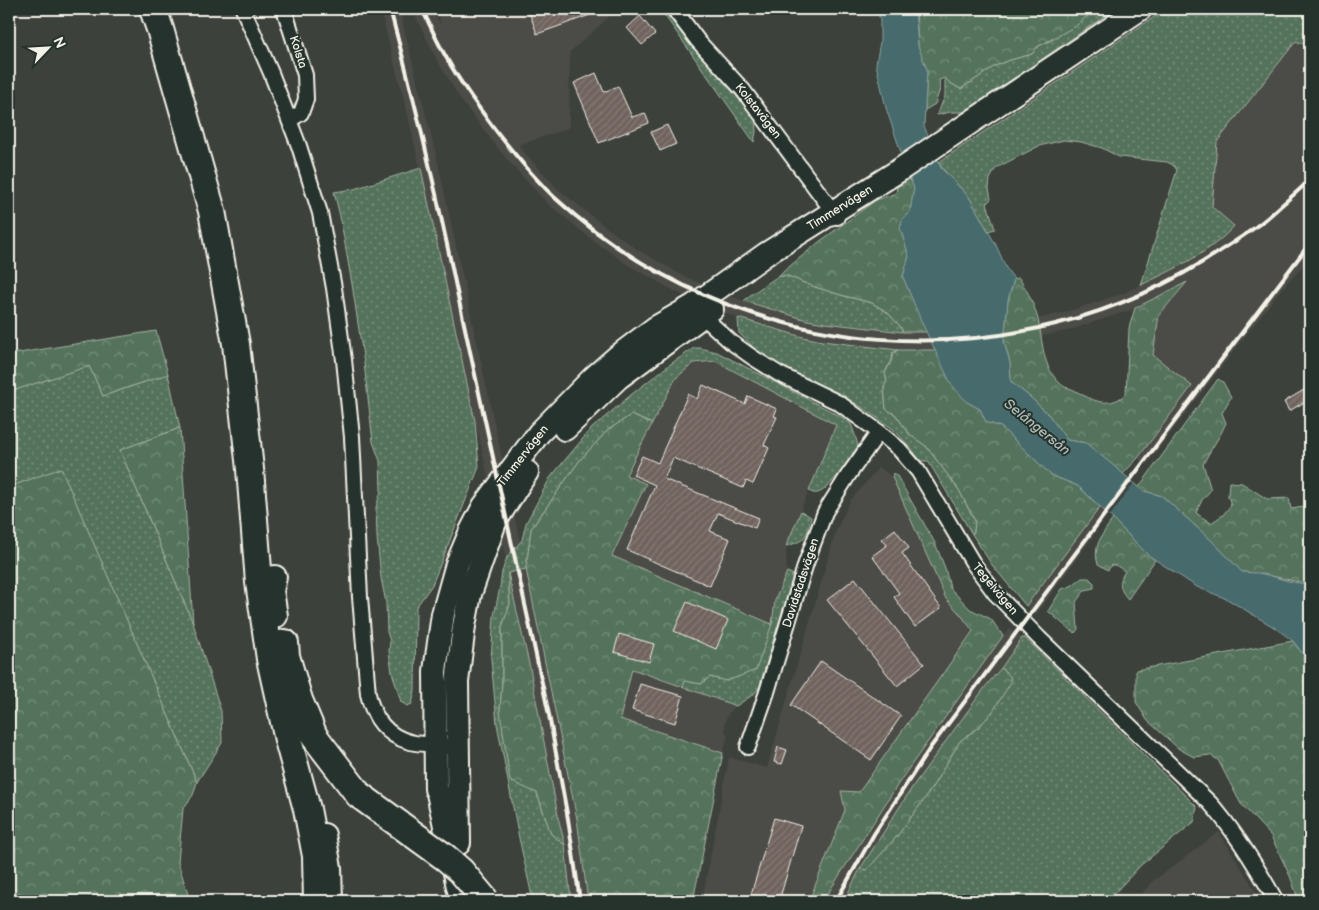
<svg xmlns="http://www.w3.org/2000/svg" width="1319" height="910" font-family="'Balsamiq Sans',sans-serif">
<defs>
<pattern id="grass-dots" width="8" height="8" patternUnits="userSpaceOnUse" patternTransform="scale(1.25)"><rect width="8" height="8" fill="#55735b"/><path d="M2 2h.1M6 6h.1" fill="none" stroke="#768e7a" stroke-width="1.8" stroke-linecap="round"/></pattern>
<pattern id="forest-crowns" width="20" height="18" patternUnits="userSpaceOnUse" patternTransform="scale(1.25)"><rect width="20" height="18" fill="#55735b"/><path d="M2 6a3 3 0 1 1 6 0M12 15a3 3 0 1 1 6 0" fill="none" stroke="#768e7a"/></pattern>
<pattern id="building-hatch" width="6" height="6" patternUnits="userSpaceOnUse" patternTransform="scale(1.25)"><rect width="6" height="6" fill="#70635e"/><path d="M-1 1l2-2M0 6l6-6M5 7l2-2" fill="none" stroke="#857a75"/></pattern>
</defs>
<rect width="100%" height="100%" fill="#3c413c"/>
<filter id="ink" filterUnits="userSpaceOnUse"><feTurbulence type="fractalNoise" baseFrequency=".02" numOctaves="2"/><feDisplacementMap in="SourceGraphic" scale="10" xChannelSelector="R" yChannelSelector="G"/><feConvolveMatrix kernelMatrix="1 2 1 2 8 2 1 2 1" color-interpolation-filters="sRGB"/></filter>
<g filter="url(#ink)">
<g fill="#4c4b46">
<path d="M380 9H399L437 158 526 569 566 761 577 819 588 901H571L565 845 559 821 530 668 477 428 433 223 407 112Z"/>
<path d="M412 9H432L441 25 438 9H608L609 17 570 52 569 128 519 145 522 150 559 190 606 227 638 250 684 276 718 291 752 304 825 323 892 331 944 332 1014 324 1066 312 1124 293 1157 277 1198 255 1234 226 1212 207 1216 142 1296 41 1310 47V259L1282 288 1146 465 1138 458 1192 386 1153 355 1159 315 1186 283 1131 310 1070 330 1017 342 945 350H891L822 341 803 337 746 321 711 308 676 292 628 265 595 242 547 203 508 161 462 102 437 60Z"/>
<path d="M715 361 836 425 786 546 787 572 775 600 772 624 612 556 646 485 626 475 676 378 694 363Z"/>
<path d="M879 467 892 477 946 599 961 615 973 631 860 793 841 791 845 811 809 901H702L729 757 767 768 836 531 850 501Z"/>
<path d="M1100 507 1107 514 1091 539 1035 616 1026 606Z"/>
<path d="M1010 628 1022 638 938 753 846 901H823L902 778 1003 636Z"/>
<path d="M632 669 736 706 728 714 725 724V730L728 736 723 753 620 719Z"/>
<path d="M1219 832 1262 901H1135L1153 881Z"/>
</g>
<g fill="url(#grass-dots)" stroke="#a4b2a2">
<path d="M660 9H665L755 119 756 132 754 142Z"/>
<path d="M1095 9H1115L965 112H950L937 115 945 96V78L950 83 961 89 995 66 1010 60 1032 54 1037 47 1054 39Z"/>
<path d="M1166 9H1210L1214 14H1225L1230 9H1310V47L1296 41 1217 142 1212 207 1234 226C1213 251 1171 271 1141 285L1177 170 1173 165 1167 162 1119 157 1102 148 1081 142 1064 140 1039 146 996 168 990 179 989 189 991 199 987 203 995 229 988 231 969 197 942 168 939 162Z"/>
<path d="M421 168 475 421 479 467 432 585 416 607 415 690 412 704 407 706 401 702 392 672 389 651 390 641 387 632 386 603 381 578 377 537 376 507 381 491 380 461 373 442 364 363 352 284 340 216 334 192 354 189Z"/>
<path d="M778 276H788L812 286 841 295 872 303 887 312 900 326 903 332 825 323 807 320 744 301 749 296Z"/>
<path d="M738 318 803 337 822 341 898 350 893 353 891 362 885 372 887 381 884 387 886 409 896 415 910 435 926 446 959 490 975 521 974 532 972 534 928 461H920L912 449 893 429 863 408 842 395 772 362 759 353 739 333Z"/>
<path d="M694 348H700L717 352 840 416 851 424 855 435 858 446C851 456 829 492 817 493 814 494 811 492 809 491L836 425 715 361 694 363 676 378 652 424 631 415 608 430 580 460 531 529 526 569 508 573 510 604 502 627V682L500 711 537 793 551 834 565 845 571 901H533L519 838 497 724 491 659 494 616 500 587 502 572 507 557 522 540 526 523 550 478 591 429 632 394 669 365Z"/>
<path d="M89 365 103 396 168 374 180 428 120 450 193 623 221 711 222 743 197 782 61 469 9 487V392Z"/>
<path d="M801 511 811 517C807 537 806 541 786 546Z"/>
<path d="M787 572 792 574V579L759 688 754 694 736 706 683 687 685 680 701 684 709 677 727 681 772 624 775 600Z"/>
<path d="M1022 638H1025L1197 807 1194 822 1141 865 1107 901H844L860 869H867L898 835 928 794 960 741 980 726 1010 676 1001 668Z"/>
</g>
<g fill="url(#forest-crowns)" stroke="#a4b2a2">
<path d="M916 9H1095L1076 26 1037 47 1032 54 1010 60 995 66 961 89 950 83 945 78 939 80 940 89 935 104 925 110 927 70 918 46Z"/>
<path d="M910 179 914 188 910 212 903 218 900 228 909 256 903 277 927 332H903L900 326 887 312 872 303 841 295 812 286 788 276H778L819 242 876 200 896 193 897 187Z"/>
<path d="M1019 278C1027 290 1033 302 1037 316 1044 341 1040 367 1063 386 1066 388 1070 388 1074 390 1078 392 1082 395 1087 397 1101 404 1113 405 1126 394L1129 328 1135 308 1187 282 1159 315 1153 355 1192 386 1138 458 1123 474 1086 443 1067 440 1048 414 1030 397 1011 382 1010 363 1004 342 1008 300 1014 279Z"/>
<path d="M156 331 168 374 103 396 89 366 9 392V347L13 354Z"/>
<path d="M898 350H935L967 402 980 409 986 422 1001 427 1051 475 1078 486 1100 507 1026 606 992 565 972 534 974 532 975 521 959 490 926 446 910 435 896 415 886 409 884 387 887 381 885 373 891 362 893 353Z"/>
<path d="M1218 379 1223 382 1231 397 1222 413 1226 423C1220 437 1210 450 1203 464L1211 490 1202 500 1196 513 1211 523 1223 515 1231 505 1228 496 1229 482 1242 483 1267 499 1289 498 1291 509 1310 506V582L1307 583C1285 580 1265 573 1242 572L1212 541 1162 496 1144 491 1139 487Z"/>
<path d="M631 415 652 424 626 475 646 484 612 556 772 624 756 670 727 681 710 677 701 684 685 681 683 687 632 669 620 719 723 753 693 901H588L577 819 526 569 531 529 580 460 608 430Z"/>
<path d="M180 428 193 623 120 450Z"/>
<path d="M61 468 197 782 193 795 183 809 178 862 190 901H16L13 717 9 706V487Z"/>
<path d="M893 473 897 476 935 543 945 568 950 588 970 609 991 619 1003 636 902 778 823 901H809L845 810 841 791 859 792 973 631 961 615 946 599 892 477Z"/>
<path d="M1113 519 1148 555 1155 560 1128 599C1119 589 1118 583 1125 571L1117 566 1112 565 1108 570 1098 564C1092 547 1103 533 1113 519Z"/>
<path d="M508 573 530 668 559 821 565 845 551 834 537 793 510 781 500 711 502 682V627L510 604Z"/>
<path d="M1082 578H1089L1094 583V588L1085 590 1076 602 1078 629 1075 633 1070 630 1048 611 1062 589 1071 586Z"/>
<path d="M1293 641 1310 663V901H1299L1290 876 1271 836 1241 804 1218 760 1210 755 1194 757 1179 749 1147 720 1136 702V670Z"/>
<path d="M1001 668 1010 676 1011 682 993 711 980 726 960 741 928 794 898 835 867 870 860 869 913 786 986 686Z"/>
</g>
<path fill="#466a6c" stroke="#8ca09e" d="M877 9H915L918 46 927 70 924 126 941 168 969 197 996 245 1006 268 1014 279 1008 300 1004 342 1010 363 1011 382 1030 397 1048 414 1067 440 1086 443 1144 491 1162 496 1212 541 1242 572C1249 573 1256 572 1263 574 1274 576 1300 587 1310 582V663L1293 641 1277 629 1227 599 1197 587 1148 555 1113 519 1078 486 1051 475 1001 427 986 422 980 409 967 402 951 384 922 323 903 277 909 256 900 228 903 218 910 212 914 188 910 179 886 108 876 64 880 42V20Z"/>
<path fill="#3c413c" d="M1130 479 1134 483 1110 516 1105 512Z"/>
<g fill="url(#building-hatch)" stroke="#f4f1e8">
<path d="M528 9H604V10L537 34Z"/>
<path d="M640 16 655 34 642 45 627 28Z"/>
<path d="M596 73 604 92 618 86 632 117 645 113 649 123 599 143 574 83Z"/>
<path d="M667 125 676 144 660 151 651 132Z"/>
<path d="M703 385 745 404 748 396 777 409 774 416 777 417 764 445 769 448 753 484 746 481 743 488 673 458 664 479 759 518 755 528 718 513 710 531 730 539 710 586 627 550 655 485 633 475 642 456 658 463 688 394 697 399Z"/>
<path d="M1307 388 1310 394V399L1289 411 1284 402Z"/>
<path d="M895 529 909 548 902 553 941 608 915 627 894 597 899 593 872 556 887 545 882 539Z"/>
<path d="M855 578 924 664 897 686 827 600Z"/>
<path d="M687 602 728 620 716 649 674 631Z"/>
<path d="M619 634 654 644 649 662 614 652Z"/>
<path d="M821 661 901 716 871 760 791 705Z"/>
<path d="M640 684 683 696 675 723 632 710Z"/>
<path d="M778 747 787 750 782 764 774 762Z"/>
<path d="M774 818 801 826 779 901H749Z"/>
</g>
<g fill="none" stroke-linecap="round" stroke-linejoin="round">
<defs>
<g id="street">
<path d="M243 9 271 73 299 146 320 213 334 288 344 360 352 437 360 597 368 694C373 717 386 736 410 742 420 745 431 744 442 744"/>
<path d="M284 9 305 75 306 99 301 113 290 120"/>
<path d="M674 9 698 41 743 90 837 217"/>
<path d="M698 312 731 342 752 357 779 374 839 403 879 432 899 449 918 471 973 563 995 593 1039 638 1210 803C1236 832 1257 867 1276 901"/>
<path d="M748 747 767 692 806 563 825 512 849 474 879 432"/>
</g>
<g id="primary">
<path d="M565 429 618 378 712 309"/>
<path d="M275 577 272 591 276 616"/>
<path d="M324 835 330 868 331 901"/>
<path d="M459 843 457 682 464 626 470 594 495 522 517 487 527 472"/>
<path d="M462 901 458 887 438 793 436 789 435 671 443 614 457 564 471 531 484 506 539 433 593 378 618 356 655 328 693 306 766 254 895 173 1140 9"/>
</g>
<g id="highway">
<path d="M153 9 160 29 212 211 236 344 250 469 259 582 270 659 288 740 307 809 316 856 317 901"/>
<path d="M285 643 286 656 299 700 314 736 359 795"/>
</g>
</defs>
<use href="#street" stroke="#f4f1e8" stroke-width="18"/>
<use href="#primary" stroke="#f4f1e8" stroke-width="26"/>
<use href="#highway" stroke="#f4f1e8" stroke-width="30"/>
<use href="#street" stroke="#26332d" stroke-width="14"/>
<use href="#primary" stroke="#26332d" stroke-width="22"/>
<use href="#highway" stroke="#26332d" stroke-width="26"/>
<g stroke="#f4f1e8" stroke-width="4">
<path d="M390 9C415 101 437 194 456 287L549 715 568 819 580 901"/>
<path d="M422 9C430 25 437 42 446 57 461 84 479 108 497 132 515 155 533 177 554 197 738 366 1015 389 1223 249 1235 241 1247 234 1258 225 1267 219 1275 211 1283 204 1292 196 1302 188 1310 179"/>
<path d="M836 901 874 834 930 748 1134 475 1310 243"/>
</g>
<defs>
<path id="highway-bridge" d="M359 795 446 858 461 871 486 901"/>
</defs>
<use href="#highway-bridge" stroke="#f4f1e8" stroke-width="30" stroke-linecap="butt"/>
<use href="#highway-bridge" stroke="#26332d" stroke-width="26"/>
</g>
</g>
<g text-anchor="middle" dominant-baseline="central" stroke-width="4" stroke-linejoin="round" paint-order="stroke">
<g font-size="12" fill="#f4f1e8" stroke="#26332d">
<text transform="translate(298 52) rotate(72)">Kolsta</text>
<text transform="translate(758 111) rotate(52)">Kolstavägen</text>
<text transform="translate(840 208) rotate(-32)">Timmervägen</text>
<text transform="translate(523 456) rotate(-52)">Timmervägen</text>
<text transform="translate(801 583) rotate(-72)">Davidstadsvägen</text>
<text transform="translate(995 589) rotate(50)">Tegelvägen</text>
</g>
<g font-size="14" font-style="italic" fill="#aebbb6" stroke="#26332d">
<text transform="translate(1037 427) rotate(39)">Selångersån</text>
</g>
</g>
<rect width="1319" height="910" fill="none" stroke="#26332d" stroke-width="30"/>
<rect x="15" y="15" width="1289" height="880" fill="none" stroke="#f4f1e8" stroke-width="2" filter="url(#ink)"/>
<g transform="translate(48 48) rotate(65)" stroke="#26332d" stroke-width="4" paint-order="stroke">
<path d="M0-4L9 19L0 12L-9 19Z" fill="#f4f1e8"/>
<text y="-8" font-size="14" font-weight="bold" text-anchor="middle" fill="#f4f1e8">N</text>
</g>
</svg>
